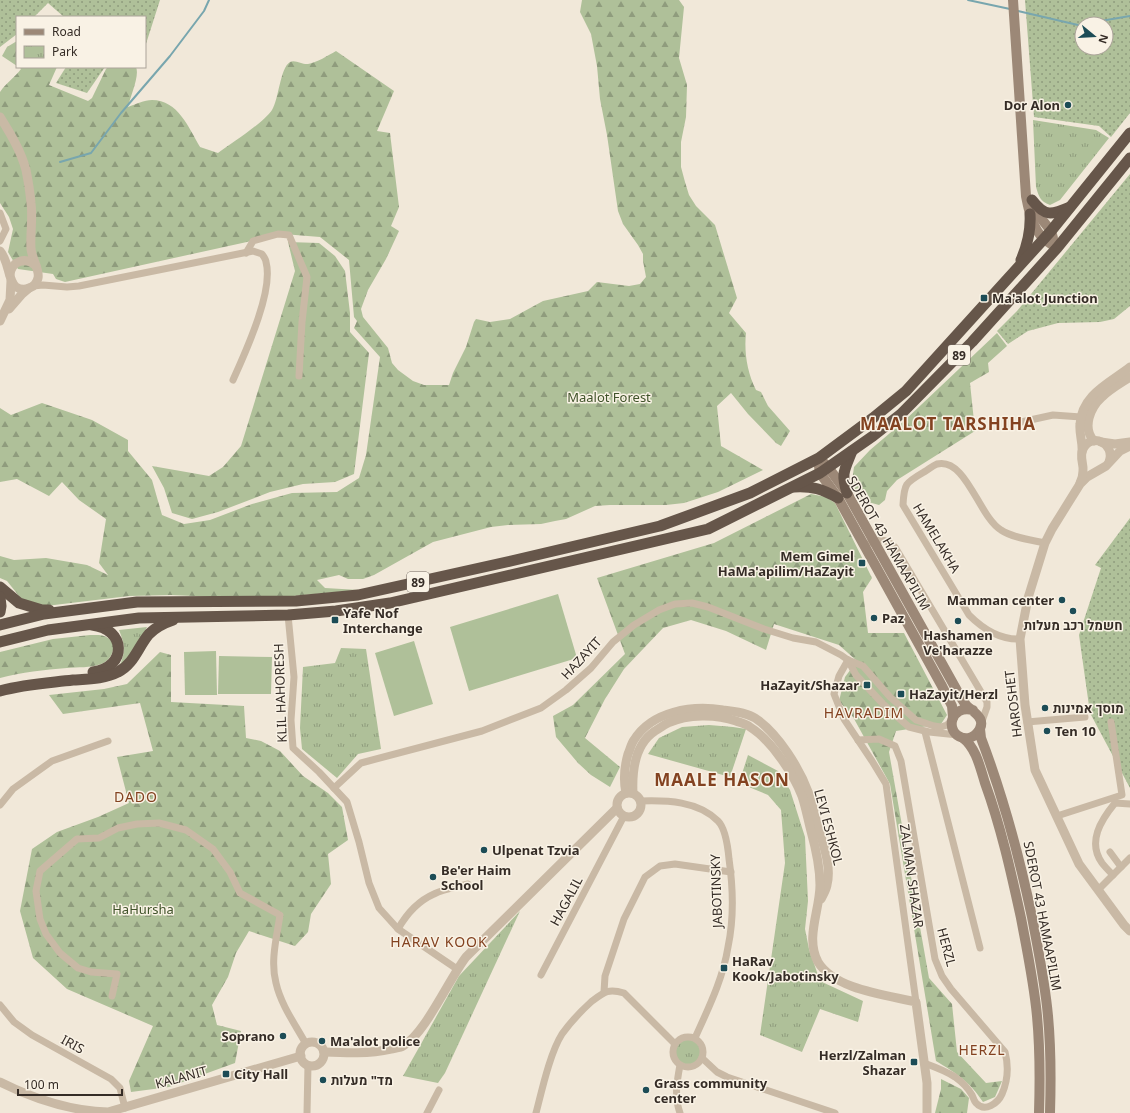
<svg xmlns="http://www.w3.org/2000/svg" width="1130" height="1113" font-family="'Noto Sans',Heebo,sans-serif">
<defs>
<pattern id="grass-dots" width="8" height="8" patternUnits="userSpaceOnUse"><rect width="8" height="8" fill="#afc099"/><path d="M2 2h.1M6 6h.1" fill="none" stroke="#8f9c7d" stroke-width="1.8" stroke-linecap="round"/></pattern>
<pattern id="forest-firs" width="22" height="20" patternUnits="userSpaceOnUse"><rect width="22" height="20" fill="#afc099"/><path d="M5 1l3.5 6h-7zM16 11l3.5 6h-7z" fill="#8f9c7d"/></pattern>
<pattern id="park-tufts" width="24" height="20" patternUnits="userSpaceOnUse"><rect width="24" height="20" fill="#afc099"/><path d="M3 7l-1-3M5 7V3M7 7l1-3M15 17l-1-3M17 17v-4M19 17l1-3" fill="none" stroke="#8f9c7d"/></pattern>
</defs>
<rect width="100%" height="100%" fill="#f1e8d9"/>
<g fill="url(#grass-dots)" fill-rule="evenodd">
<path d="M0 0H160L145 47V17H64L48 3 34 17H17V34L0 47Z"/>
<path d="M1025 0H1130V113L1111 137 1099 126 1034 117ZM1082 24H1106V48H1082Z"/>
<path d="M66 67H105L87 93 56 83Z"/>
<path d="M1130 174V306L1114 319 1100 322 1058 323 1028 331 1008 344 997 331 1017 311Z"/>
<path d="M1130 518V788L1090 713 1079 635 1101 568 1095 565Z"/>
</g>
<g fill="url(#forest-firs)">
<path d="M582 0H679L684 7 679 58 687 85 686 117 681 142V167L685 182 689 195 696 206 715 225 737 298 729 313 746 333C744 352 747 372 756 390L761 392 768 406 790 431 781 446 776 443 748 414 731 393 717 406 721 446 763 470 718 492 684 503 666 505H610L595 506 566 519 555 521 541 524 508 525 491 527 433 542 374 575 363 579H348L339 575 317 580 325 588 359 590 261 599 171 595 129 596 46 606 23 601 7 581 0 578V556L14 560 46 558 87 565 108 575 99 563 106 519 79 500 62 482 49 496 17 479 0 482V408L11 415 42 403 92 420 128 440V451L152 480 162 515 184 524 210 520 252 504 292 493 337 492 359 478 366 455 380 357 354 328 357 321 354 317 349 260 320 237 283 234 65 282 56 279 53 274 18 269 8 252 13 229 9 217 0 203V92C6 83 15 77 21 69L19 67H57L49 85 88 101 92 98 106 69 108 67H136C140 76 130 97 128 107 136 104 144 100 152 100 178 100 189 128 200 147L218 153C232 143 263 123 272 110 279 99 280 68 290 62 295 59 303 65 308 64 316 63 329 55 336 51L394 91 377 131 390 133 399 207 391 226 399 231 386 259 368 290 361 309 363 317 388 348 392 363 398 370 413 381 424 385H449L453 373 466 347 474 322 476 319 490 322 510 319 543 301 588 291 597 282 629 286 640 284 646 277 643 261V254L638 245 623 224 618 211 607 135 600 99 597 66 591 34 580 12Z"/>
<path d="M17 41V66L2 56 7 47Z"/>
<path d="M288 242 319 243 335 256 345 271 350 313V332L369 353 354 474 335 482 303 484 270 492 218 512 192 519 172 513 164 488 152 466 209 476 223 467 241 446 295 271Z"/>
<path d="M997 333 1007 346 988 363 989 372 970 383 975 431 897 480 887 491 885 500 879 505 861 500 855 490 852 481 854 467 870 450 903 422Z"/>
<path d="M811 494 826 497 835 503 872 578 863 592 868 633H904L947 715 941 724 896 731 889 752 929 978 952 1004 957 1052 986 1083 1002 1081 995 1097 983 1102C970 1082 956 1073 936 1061L890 784 853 717 839 701 845 677 857 661 839 645 774 624 766 650 726 631 691 620 663 628 624 669 605 699 585 738 620 767 610 787 591 775 578 763 556 737 553 716 573 705 625 654 597 578 714 543Z"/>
<path d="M90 635C95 635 103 634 108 638 119 645 111 661 101 664 90 668 78 667 67 668 44 670 22 672 0 678V652L53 639Z"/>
<path d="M160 652 171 655V702L244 706 246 738 261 741 280 751 303 776 328 793 342 807 348 840 328 854 331 884 311 914 308 932 295 946 249 931 236 953 228 977 212 1005 217 1025 241 1031 235 1063 169 1087 131 1092 129 1081 153 1026 67 989 33 958 20 911 32 849 57 832 98 817 129 803 117 757 153 751 140 703 63 714 49 695 104 689 127 684Z"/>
<path d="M941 1079 961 1089 969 1098 967 1113H935L941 1089Z"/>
</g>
<g fill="url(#park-tufts)">
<path d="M1033 120 1096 130 1109 138 1060 200 1050 205C1040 201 1039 197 1036 187Z"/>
<path d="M147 627 130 657 119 667C126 652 125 645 119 630Z"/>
<path d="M341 648 366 649 381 749 358 754 337 778 302 749 300 728 303 667 335 663Z"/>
<path d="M709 725 733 727 746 729 730 777 648 754 659 738 682 727Z"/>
<path d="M748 755 778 771 790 790 805 837 808 901 805 929 809 949 820 981 863 1001 858 1022 820 1009 802 1052 760 1035 785 863 781 810 768 795 739 783Z"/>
<path d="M520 911 445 1073 438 1083 403 1076 459 976Z"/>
<circle cx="688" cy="1052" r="13"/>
</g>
<g fill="#afc099">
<path d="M558 594 577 658 469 691 450 627Z"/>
<path d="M414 641 433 704 394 716 375 653Z"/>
<path d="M216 651 217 695H185L184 652Z"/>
<path d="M219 656 272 657 271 694H218Z"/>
</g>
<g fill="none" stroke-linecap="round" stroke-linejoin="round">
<g stroke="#78a6ae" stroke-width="2">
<path d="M968 0 1010 9"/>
<path d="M1018 11 1078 25 1082 24"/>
<path d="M1083 24 1130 16"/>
<path d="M60 162 91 153 121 113 170 56 204 11 209 0"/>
</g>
<g stroke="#c9b9a5" stroke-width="7">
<path d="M0 213 6 229 0 241"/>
<path d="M246 253 253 241 278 234 289 235 307 277 302 322 299 376"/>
<path d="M33 286 43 285 67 287 79 286 253 251 262 254C263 256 266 259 266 262 274 291 245 353 233 380"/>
<path d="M1021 422 1053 415 1081 417"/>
<path d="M864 546C877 539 884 537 895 547L987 702V707L981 724"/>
<path d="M288 615 294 677 291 720 293 748 319 772 347 802 359 842 369 883 379 908 398 929 457 969"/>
<path d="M1020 639C999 640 983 629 969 615L903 505C904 484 905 483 924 472 928 470 932 466 937 464 966 457 979 517 1001 530 1013 538 1031 540 1045 543"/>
<path d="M848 660 839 676 834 694 844 719 872 761 886 784 916 1002"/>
<path d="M848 660 856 675 884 705 909 727 929 732 958 735"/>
<path d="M1027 722 1085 717"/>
<path d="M925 732 980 948"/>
<path d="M858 740 879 739 895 746 901 761 935 959 942 976 951 989 1005 1052C1009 1067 1008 1080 1002 1094 998 1103 985 1113 976 1103 974 1101 973 1097 972 1095 968 1088 962 1082 955 1077 946 1071 935 1067 924 1063"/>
<path d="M334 788 361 763 482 731 541 708 566 690 591 668 613 642 634 625 659 610 675 604 692 603 708 607 764 629 793 638 816 642 841 655 848 660 863 666 890 697 916 720 934 726 941 727 947 725 952 720"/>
<path d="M640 801C667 800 698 801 718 821 726 829 728 848 729 859 733 887 734 919 728 947 723 979 708 1009 695 1038"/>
<path d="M0 805 13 789 52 761 108 741"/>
<path d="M1057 816 1122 795 1111 722"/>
<path d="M1110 852 1121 867"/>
<path d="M1113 875C1109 871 1105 867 1102 863 1087 842 1101 820 1115 803L1130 804"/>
<path d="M1098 890 1130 858"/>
<path d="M398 929C406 915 418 901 434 894 444 889 457 887 468 884"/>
<path d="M541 975 624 816"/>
<path d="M604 992 605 976 624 919 645 877 660 866 675 864 731 872"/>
<path d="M112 996 117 974 91 972 78 968 60 953 46 934 40 919 36 891 40 871 77 839 99 838 118 828 137 824 159 823 186 830 213 849 230 872 240 893 280 915C277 936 270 961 276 983 281 1005 295 1024 306 1044"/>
<path d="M0 1005 14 1022 32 1035 111 1079 120 1088 125 1108"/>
<circle cx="688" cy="1052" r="15"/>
<path d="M702 1058 717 1072 727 1077 835 1113"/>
<path d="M307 1113 308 1065"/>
<path d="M427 1113 439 1090"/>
<path d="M536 1113C542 1090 550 1053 562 1034 570 1023 581 1011 591 1002 604 992 608 988 624 993L675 1044"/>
<path d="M680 1113C674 1097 677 1081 680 1065"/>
</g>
<g stroke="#c9b9a5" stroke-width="9">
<path d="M0 117C10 133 21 151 26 170 28 180 30 192 31 203 33 218 30 234 31 249 32 259 40 270 38 278 36 288 24 292 16 287 8 281 9 261 0 251"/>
<path d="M10 275C11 261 26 256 36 266"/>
<path d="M9 309 22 294 29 288"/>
<path d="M0 321 10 300 11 281"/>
<path d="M1094 441C1082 428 1090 408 1102 397 1110 389 1121 383 1130 377"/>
<path d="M1101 442 1115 444 1130 442"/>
<path d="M1130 446 1120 451 1106 466 1087 477 1080 484 1052 529 1045 543 1028 598 1020 639 1025 705 1035 770 1079 864 1124 925 1130 931"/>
<path d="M1082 452C1083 443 1079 434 1080 424 1082 394 1110 383 1130 367"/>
<path d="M1080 483C1082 479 1083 475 1083 471 1084 464 1079 457 1083 449 1091 432 1116 443 1109 462"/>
<path d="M626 793C623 779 624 768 628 754 630 750 631 744 634 740 652 711 692 705 723 710 733 711 747 713 755 718 778 733 800 769 809 794 812 803 814 813 817 823 822 842 832 865 827 885 826 890 823 895 821 899"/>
<path d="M633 793C632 772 635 744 655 731 660 728 664 725 668 723 688 714 716 714 736 721 741 723 746 724 750 727 771 740 793 773 802 796 806 808 808 820 811 831 816 849 820 866 820 885 820 910 805 938 818 962 835 990 887 995 916 1002L927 1083V1113"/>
<circle cx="629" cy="805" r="12"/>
<circle cx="312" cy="1054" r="12"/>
<path d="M324 1052C346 1053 369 1054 391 1049 395 1048 400 1048 403 1046 425 1034 449 979 466 957L617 808"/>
<path d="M0 1082C34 1099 70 1111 108 1112L301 1056"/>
</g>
<g stroke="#9c8877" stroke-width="10">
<path d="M1013 0 1026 196C1029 211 1032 228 1044 239 1048 242 1053 245 1057 248"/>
<path d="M1033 202 1040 217 1051 231 1053 238"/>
<path d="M819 458 828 467 847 493 960 696C962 699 964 703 967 706 975 713 988 720 977 733 974 737 968 739 963 738 944 733 950 704 973 710"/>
<path d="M819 466 820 473 838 498 942 686 952 706 953 717"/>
<path d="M980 729 981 738C1003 796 1019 855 1032 917 1038 949 1045 982 1048 1016 1051 1048 1051 1080 1050 1113"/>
<path d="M963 738C976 748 980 767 985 783 1001 827 1011 872 1021 918 1027 950 1034 983 1037 1016 1040 1048 1040 1081 1039 1113"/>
</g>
<g stroke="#66564a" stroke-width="11">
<path d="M1032 200C1045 217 1051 215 1070 207"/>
<path d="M1021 260C1028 244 1031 231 1030 214"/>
<path d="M794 487C813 486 822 489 838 498"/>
<path d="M847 493C841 473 844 471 852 451"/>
<path d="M0 587 19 603 42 610H49"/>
<path d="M0 597 1 606 0 612"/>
<path d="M0 625 44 614 137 602 296 601 358 595 511 561 660 526 750 493 819 458 873 418 906 391 1051 231 1130 133"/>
<path d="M92 625C126 629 128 667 93 672"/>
<path d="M0 642 48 630 139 618 288 615 336 611 390 603 708 529 820 473 873 436 901 414 972 342 1057 248 1130 158"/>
<path d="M0 691C24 684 48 683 73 680 88 679 105 679 118 672 134 664 138 647 149 634 156 627 164 623 173 620"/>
</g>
</g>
<g fill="#1c4c56" stroke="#f9f2e5" stroke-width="1.5">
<circle cx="1068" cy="105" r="4"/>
<rect x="980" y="294" width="8" height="8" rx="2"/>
<rect x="858" y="559" width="8" height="8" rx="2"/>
<circle cx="1062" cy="600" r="4"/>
<circle cx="1073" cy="611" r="4"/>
<circle cx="874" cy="618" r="4"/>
<rect x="331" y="616" width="8" height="8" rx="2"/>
<circle cx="958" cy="621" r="4"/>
<rect x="863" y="681" width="8" height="8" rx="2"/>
<rect x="897" y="690" width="8" height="8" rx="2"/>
<circle cx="1045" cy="708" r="4"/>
<circle cx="1047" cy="731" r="4"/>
<circle cx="484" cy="850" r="4"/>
<circle cx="433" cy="877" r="4"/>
<rect x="720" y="964" width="8" height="8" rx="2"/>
<circle cx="283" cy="1036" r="4"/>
<circle cx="322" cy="1041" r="4"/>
<rect x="910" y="1058" width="8" height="8" rx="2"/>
<rect x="222" y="1070" width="8" height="8" rx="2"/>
<circle cx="323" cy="1080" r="4"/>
<circle cx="646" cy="1090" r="4"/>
</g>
<g text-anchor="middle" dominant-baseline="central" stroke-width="3" stroke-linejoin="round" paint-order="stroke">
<g fill="#f9f2e5" stroke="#70675f" stroke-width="1">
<rect x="948" y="345" width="22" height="20" rx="3"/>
<rect x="407" y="572" width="22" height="20" rx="3"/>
</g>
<g font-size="12" font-weight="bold" fill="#352c26">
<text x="959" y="355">89</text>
<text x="418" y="582">89</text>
</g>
<g font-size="13" font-weight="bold" fill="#352c26" stroke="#f9f2e5" text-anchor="start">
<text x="1060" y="105" text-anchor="end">Dor Alon</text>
<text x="992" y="298">Ma'alot Junction</text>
<text x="854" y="556" text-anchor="end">Mem Gimel<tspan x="854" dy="15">HaMa'apilim/HaZayit</tspan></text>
<text x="1054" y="600" text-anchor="end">Mamman center</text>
<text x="343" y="613">Yafe Nof<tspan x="343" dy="15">Interchange</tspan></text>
<text x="882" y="618">Paz</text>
<text x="1073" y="625" text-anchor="middle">חשמל רכב מעלות</text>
<text x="958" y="635" text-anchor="middle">Hashamen<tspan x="958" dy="15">Ve'harazze</tspan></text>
<text x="859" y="685" text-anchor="end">HaZayit/Shazar</text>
<text x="909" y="694">HaZayit/Herzl</text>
<text x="1053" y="708">מוסך אמינות</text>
<text x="1055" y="731">Ten 10</text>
<text x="492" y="850">Ulpenat Tzvia</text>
<text x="441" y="870">Be'er Haim<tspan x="441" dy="15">School</tspan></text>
<text x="732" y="961">HaRav<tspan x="732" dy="15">Kook/Jabotinsky</tspan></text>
<text x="275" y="1036" text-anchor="end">Soprano</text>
<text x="330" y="1041">Ma'alot police</text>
<text x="906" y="1055" text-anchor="end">Herzl/Zalman<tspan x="906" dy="15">Shazar</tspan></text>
<text x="234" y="1074">City Hall</text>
<text x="331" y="1080">מד" מעלות</text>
<text x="654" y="1083">Grass community<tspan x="654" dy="15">center</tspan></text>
</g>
<g font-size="13" fill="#40532a" stroke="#f9f2e5">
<text x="609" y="397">Maalot Forest</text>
<text x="143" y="909">HaHursha</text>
</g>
<g font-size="13" fill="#352c26" stroke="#f9f2e5">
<text transform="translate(937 538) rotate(59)">HAMELAKHA</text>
<text transform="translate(889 543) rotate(60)">SDEROT 43 HAMAAPILIM</text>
<text transform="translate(581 658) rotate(-47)">HAZAYIT</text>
<text transform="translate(280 693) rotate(-92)">KLIL HAHORESH</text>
<text transform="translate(1013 704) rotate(-97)">HAROSHET</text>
<text transform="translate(829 827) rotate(75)">LEVI ESHKOL</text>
<text transform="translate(912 876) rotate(82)">ZALMAN SHAZAR</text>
<text transform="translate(716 891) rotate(-92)">JABOTINSKY</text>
<text transform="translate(566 901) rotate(-62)">HAGALIL</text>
<text transform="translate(1043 916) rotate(79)">SDEROT 43 HAMAAPILIM</text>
<text transform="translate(947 947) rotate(75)">HERZL</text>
<text transform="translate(73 1044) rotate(29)">IRIS</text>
<text transform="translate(181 1077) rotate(-15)">KALANIT</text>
</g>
<g font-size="14" letter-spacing="1" fill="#834220" stroke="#f9f2e5">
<text x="864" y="712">HAVRADIM</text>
<text x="136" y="796">DADO</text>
<text x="439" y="941">HARAV KOOK</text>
<text x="982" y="1049">HERZL</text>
</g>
<g font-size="17" font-weight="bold" letter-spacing="1" fill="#834220" stroke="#f9f2e5">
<text x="948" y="423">MAALOT TARSHIHA</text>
<text x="722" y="779">MAALE HASON</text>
</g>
</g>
<rect x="16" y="16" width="130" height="52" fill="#f9f2e5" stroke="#aba399"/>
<rect x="24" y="29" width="20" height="6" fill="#9c8877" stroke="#aba399"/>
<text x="52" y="36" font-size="12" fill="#352c26">Road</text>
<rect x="24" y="46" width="20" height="12" fill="url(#park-tufts)" stroke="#aba399"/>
<text x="52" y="56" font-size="12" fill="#352c26">Park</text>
<g transform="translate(1094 36) rotate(108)"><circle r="19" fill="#f9f2e5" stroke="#aba399"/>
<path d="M0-3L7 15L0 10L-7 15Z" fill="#1c4c56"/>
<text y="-6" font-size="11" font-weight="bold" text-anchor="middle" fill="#352c26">N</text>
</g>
<path d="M18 1089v6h104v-6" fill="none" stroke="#352c26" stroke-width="2"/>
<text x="24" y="1089" font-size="12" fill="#352c26" stroke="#f9f2e5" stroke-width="3" paint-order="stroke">100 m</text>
</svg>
